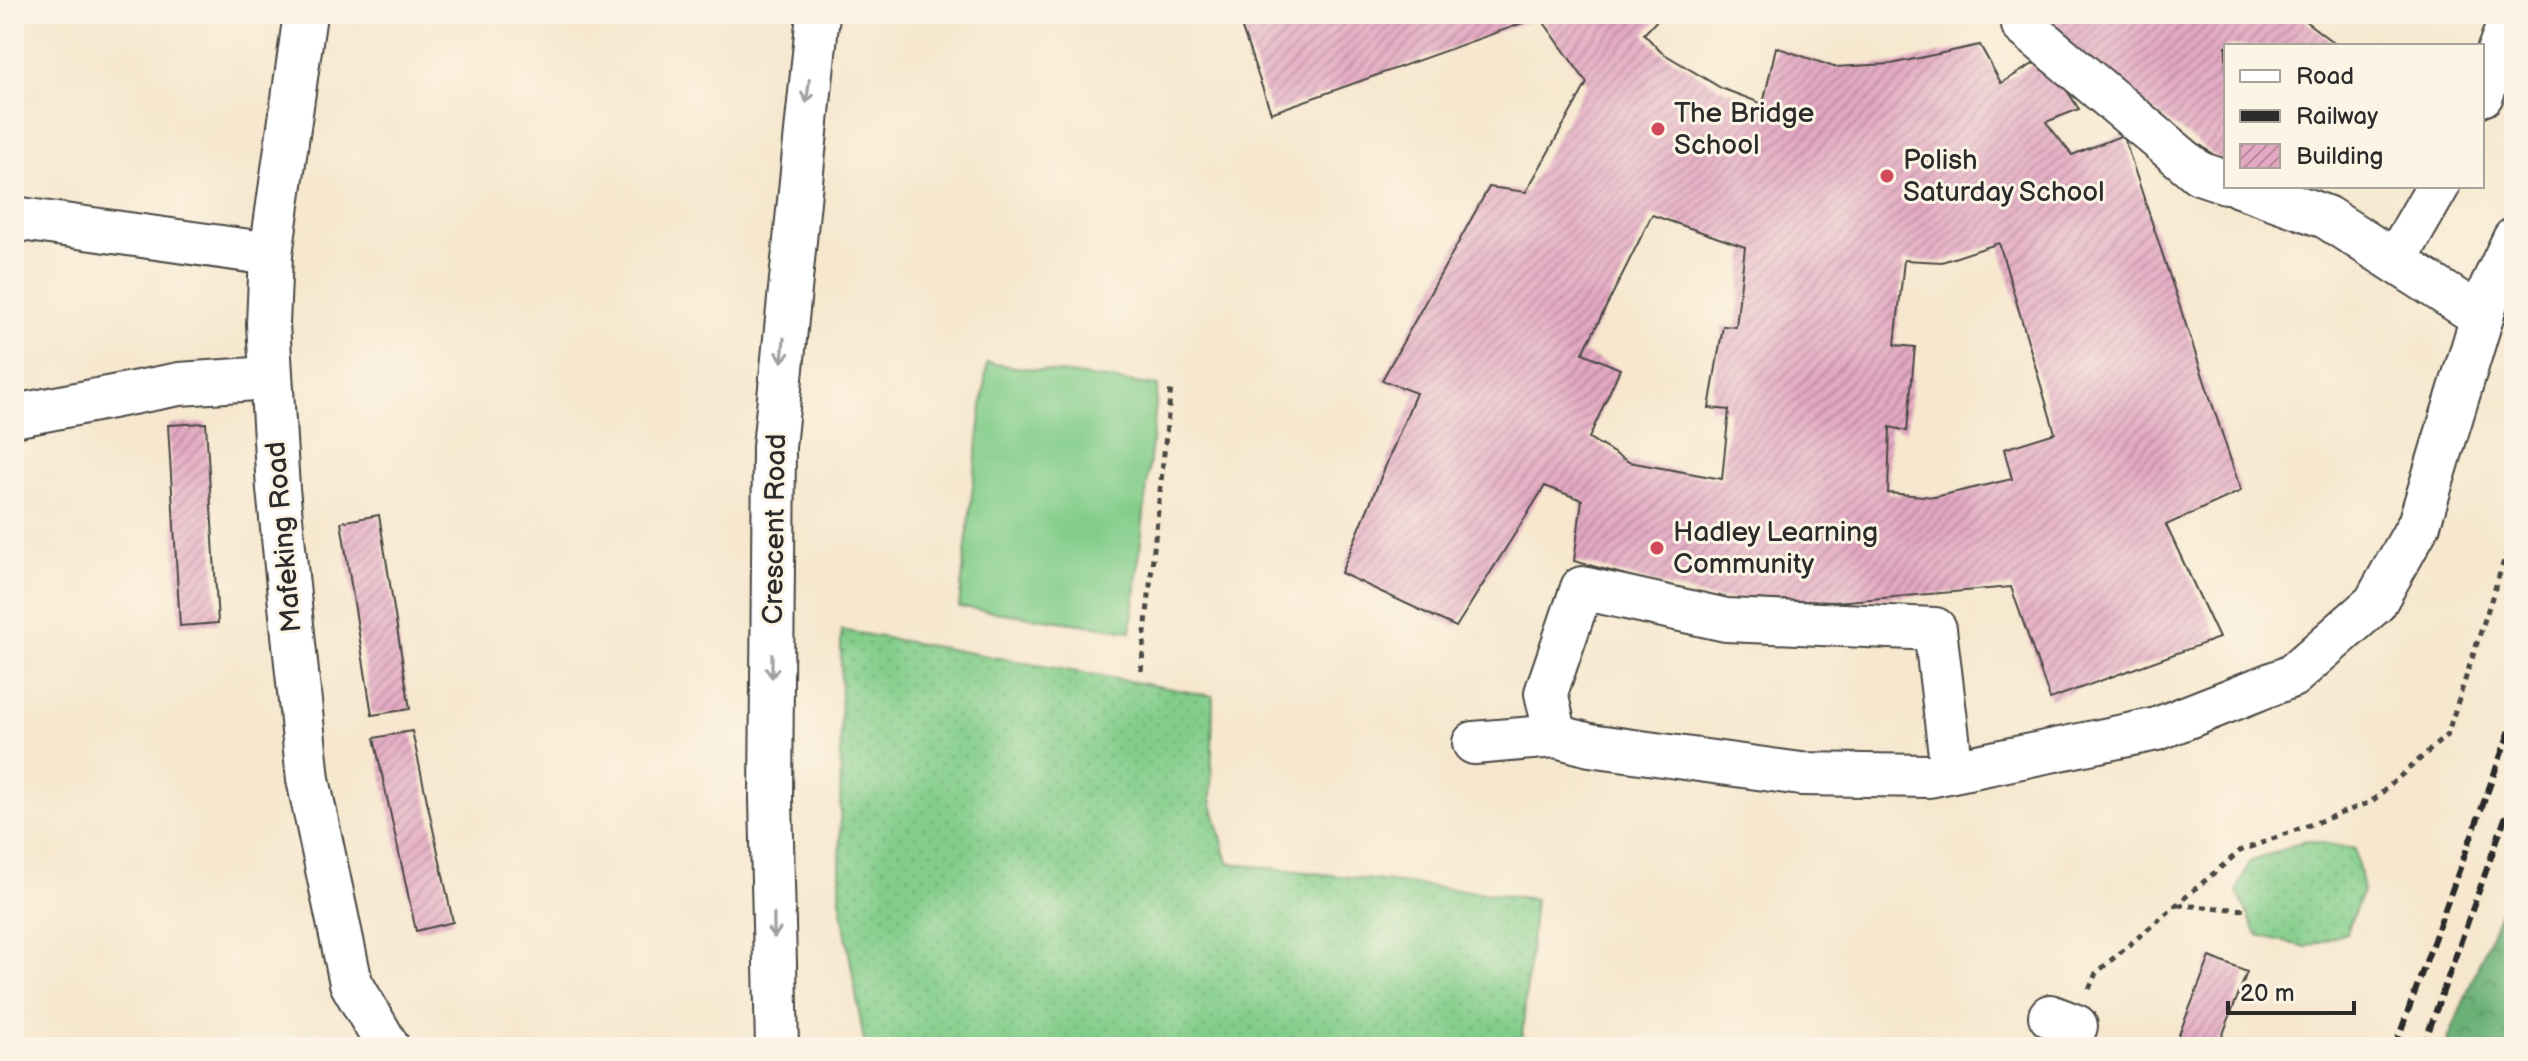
<svg xmlns="http://www.w3.org/2000/svg" width="2528" height="1061" font-family="'Balsamiq Sans',sans-serif">
<defs>
<pattern id="grass-dots" width="8" height="8" patternUnits="userSpaceOnUse" patternTransform="scale(2)"><rect width="8" height="8" fill="#82cd8a"/><path d="M2 2h.1M6 6h.1" fill="none" stroke="#70b077" stroke-width="1.8" stroke-linecap="round"/></pattern>
<pattern id="forest-crowns" width="20" height="18" patternUnits="userSpaceOnUse" patternTransform="scale(2)"><rect width="20" height="18" fill="#69b076"/><path d="M2 6a3 3 0 1 1 6 0M12 15a3 3 0 1 1 6 0" fill="none" stroke="#578f61"/></pattern>
<pattern id="building-hatch" width="6" height="6" patternUnits="userSpaceOnUse" patternTransform="scale(2)"><rect width="6" height="6" fill="#e3a8c2"/><path d="M-1 1l2-2M0 6l6-6M5 7l2-2" fill="none" stroke="#b8899e"/></pattern>
</defs>
<rect width="100%" height="100%" fill="#fcf5e5"/>
<filter id="ink" filterUnits="userSpaceOnUse"><feTurbulence type="fractalNoise" baseFrequency=".0125" numOctaves="2"/><feDisplacementMap in="SourceGraphic" scale="16" xChannelSelector="R" yChannelSelector="G"/><feConvolveMatrix kernelMatrix="1 2 1 2 8 2 1 2 1" color-interpolation-filters="sRGB"/></filter>
<filter id="wash" filterUnits="userSpaceOnUse"><feTurbulence type="fractalNoise" baseFrequency=".006" numOctaves="4" result="noise"/><feDisplacementMap in="SourceGraphic" scale="32" xChannelSelector="R" yChannelSelector="G"/><feGaussianBlur stdDeviation="1.8" result="paint"/><feColorMatrix in="noise" values="0 0 0 0 0 0 0 0 0 0 0 0 0 0 0 0 0 1.4 0 .05"/><feComposite in="paint" operator="in"/></filter>
<g filter="url(#wash)">
<rect width="100%" height="100%" fill="#f6e7ce"/>
<g fill="url(#grass-dots)" stroke="#567c5a" stroke-width="2">
<path d="M841 630 1213 696 1211 800 1228 863 1535 899 1521 1047H865L840 899Z"/>
<path d="M2306 840 2355 849 2363 891 2346 933 2307 947 2257 935 2237 891 2250 862Z"/>
</g>
<path fill="url(#forest-crowns)" stroke="#4a6e50" stroke-width="2" d="M2514 878V1028L2507 1047H2445Z"/>
<path fill="#82cd8a" stroke="#567c5a" stroke-width="2" d="M987 363 1158 386 1131 631 959 607Z"/>
<g id="blocks">
<g fill="url(#building-hatch)" fill-rule="evenodd">
<path d="M1237 14H1663L1644 34 1661 52 1721 88 1763 104 1776 47 1834 67 1891 64 1980 45 2001 83 2045 57 2079 109 2046 122 2072 155 2123 135 2241 491 2166 525 2219 638 2050 699 2011 587 1835 602 1710 598 1574 561 1582 500 1545 486 1456 627 1341 573 1416 393 1382 380 1489 187 1526 192 1587 83 1540 17 1271 113ZM1652 215 1745 247 1736 327 1723 326 1709 408 1729 410 1722 479 1629 462 1589 438 1620 369 1583 353ZM1999 243 2055 433 2004 449 2012 479 1935 497 1888 493 1890 427 1907 431 1915 347 1895 345 1904 260 1942 262Z"/>
<path d="M2042 14H2296L2338 46H2226V164L2086 61Z"/>
<path d="M206 423 218 623 180 626 168 425Z"/>
<path d="M379 515 410 709 372 715 341 522Z"/>
<path d="M412 731 453 922 416 931 374 738Z"/>
<path d="M2210 957 2247 972 2218 1047H2174Z"/>
</g>
</g>
</g>
<g filter="url(#ink)">
<use href="#blocks" fill-opacity="0" stroke="#494743" stroke-width="2"/>
<g fill="none" stroke-linecap="round" stroke-linejoin="round">
<defs>
<g id="minor">
<path d="M305 14 271 254 268 324 278 489 308 779 351 983 388 1047"/>
<path d="M2023 25 2199 173 2226 182"/>
<path d="M2482 95 2512 14"/>
<path d="M2239 186 2326 217 2482 317"/>
<path d="M14 218 271 254"/>
<path d="M2395 261 2438 186"/>
<path d="M14 416 179 384 271 378"/>
<path d="M1556 736 1546 693 1582 588 1726 620 1935 629 1952 771"/>
<path d="M1474 743 1556 736 1590 745 1801 774 1929 776 2157 729 2292 676 2375 603 2419 524 2491 287 2514 239"/>
<path d="M2050 1016 2076 1026 2068 1047"/>
<path d="M777 1047 771 799 774 447 818 14"/>
</g>
</defs>
<use href="#minor" stroke="#494743" stroke-width="46"/>
<g stroke="#494743" stroke-width="5" stroke-dasharray="6 6" stroke-linecap="butt">
<path d="M1141 671 1171 387"/>
<path d="M2178 905 2246 910"/>
<path d="M2089 989 2096 973 2240 851 2371 802 2447 735 2514 530"/>
</g>
<use href="#minor" stroke="#fff" stroke-width="42"/>
<g stroke="#2b2b2b" stroke-width="6" stroke-dasharray="12 6" stroke-linecap="butt">
<path d="M2395 1047 2514 719"/>
<path d="M2423 1047 2514 793"/>
</g>
</g>
<defs><path id="oneway-shaft" d="M-6 0H5M1.5-3L5.5 0L1.5 3" fill="none" stroke-width="1.6" stroke-linecap="round" stroke-linejoin="round" transform="scale(2)"/></defs>
<g stroke="#a0a0a0">
<use href="#oneway-shaft" transform="translate(808 91) rotate(97)"/>
<use href="#oneway-shaft" transform="translate(783 350) rotate(95)"/>
<use href="#oneway-shaft" transform="translate(772 666) rotate(90)"/>
<use href="#oneway-shaft" transform="translate(774 926) rotate(89)"/>
</g>
</g>
<g fill="#d1495b" stroke="#fcf5e5" stroke-width="3">
<circle cx="1658" cy="129" r="8"/>
<circle cx="1887" cy="176" r="8"/>
<circle cx="1657" cy="548" r="8"/>
</g>
<g text-anchor="middle" dominant-baseline="central" stroke-width="6" stroke-linejoin="round" paint-order="stroke">
<g font-size="28" fill="#2b2b2b" stroke="#fcf5e5" text-anchor="start">
<text x="1674" y="113">The Bridge<tspan x="1674" dy="32">School</tspan></text>
<text x="1903" y="160">Polish<tspan x="1903" dy="32">Saturday School</tspan></text>
<text x="1673" y="532">Hadley Learning<tspan x="1673" dy="32">Community</tspan></text>
</g>
<g font-size="28" fill="#2b2b2b" stroke="#fcf5e5">
<text transform="translate(775 529) rotate(-89)">Crescent Road</text>
<text transform="translate(284 537) rotate(-95)">Mafeking Road</text>
</g>
</g>
<rect width="2528" height="1061" fill="none" stroke="#fcf5e5" stroke-width="48"/>
<rect x="2224" y="44" width="260" height="144" fill="#fcf5e5" stroke="#a8a49b" stroke-width="2"/>
<rect x="2240" y="70" width="40" height="12" fill="#ffffff" stroke="#a8a49b" stroke-width="2"/>
<text x="2296" y="84" font-size="24" fill="#2b2b2b">Road</text>
<rect x="2240" y="110" width="40" height="12" fill="#2b2b2b" stroke="#a8a49b" stroke-width="2"/>
<text x="2296" y="124" font-size="24" fill="#2b2b2b">Railway</text>
<rect x="2240" y="144" width="40" height="24" fill="url(#building-hatch)" stroke="#a8a49b" stroke-width="2"/>
<text x="2296" y="164" font-size="24" fill="#2b2b2b">Building</text>
<path d="M2228 1001v12h126v-12" fill="none" stroke="#2b2b2b" stroke-width="4"/>
<text x="2240" y="1001" font-size="24" fill="#2b2b2b" stroke="#fcf5e5" stroke-width="6" paint-order="stroke">20 m</text>
</svg>
